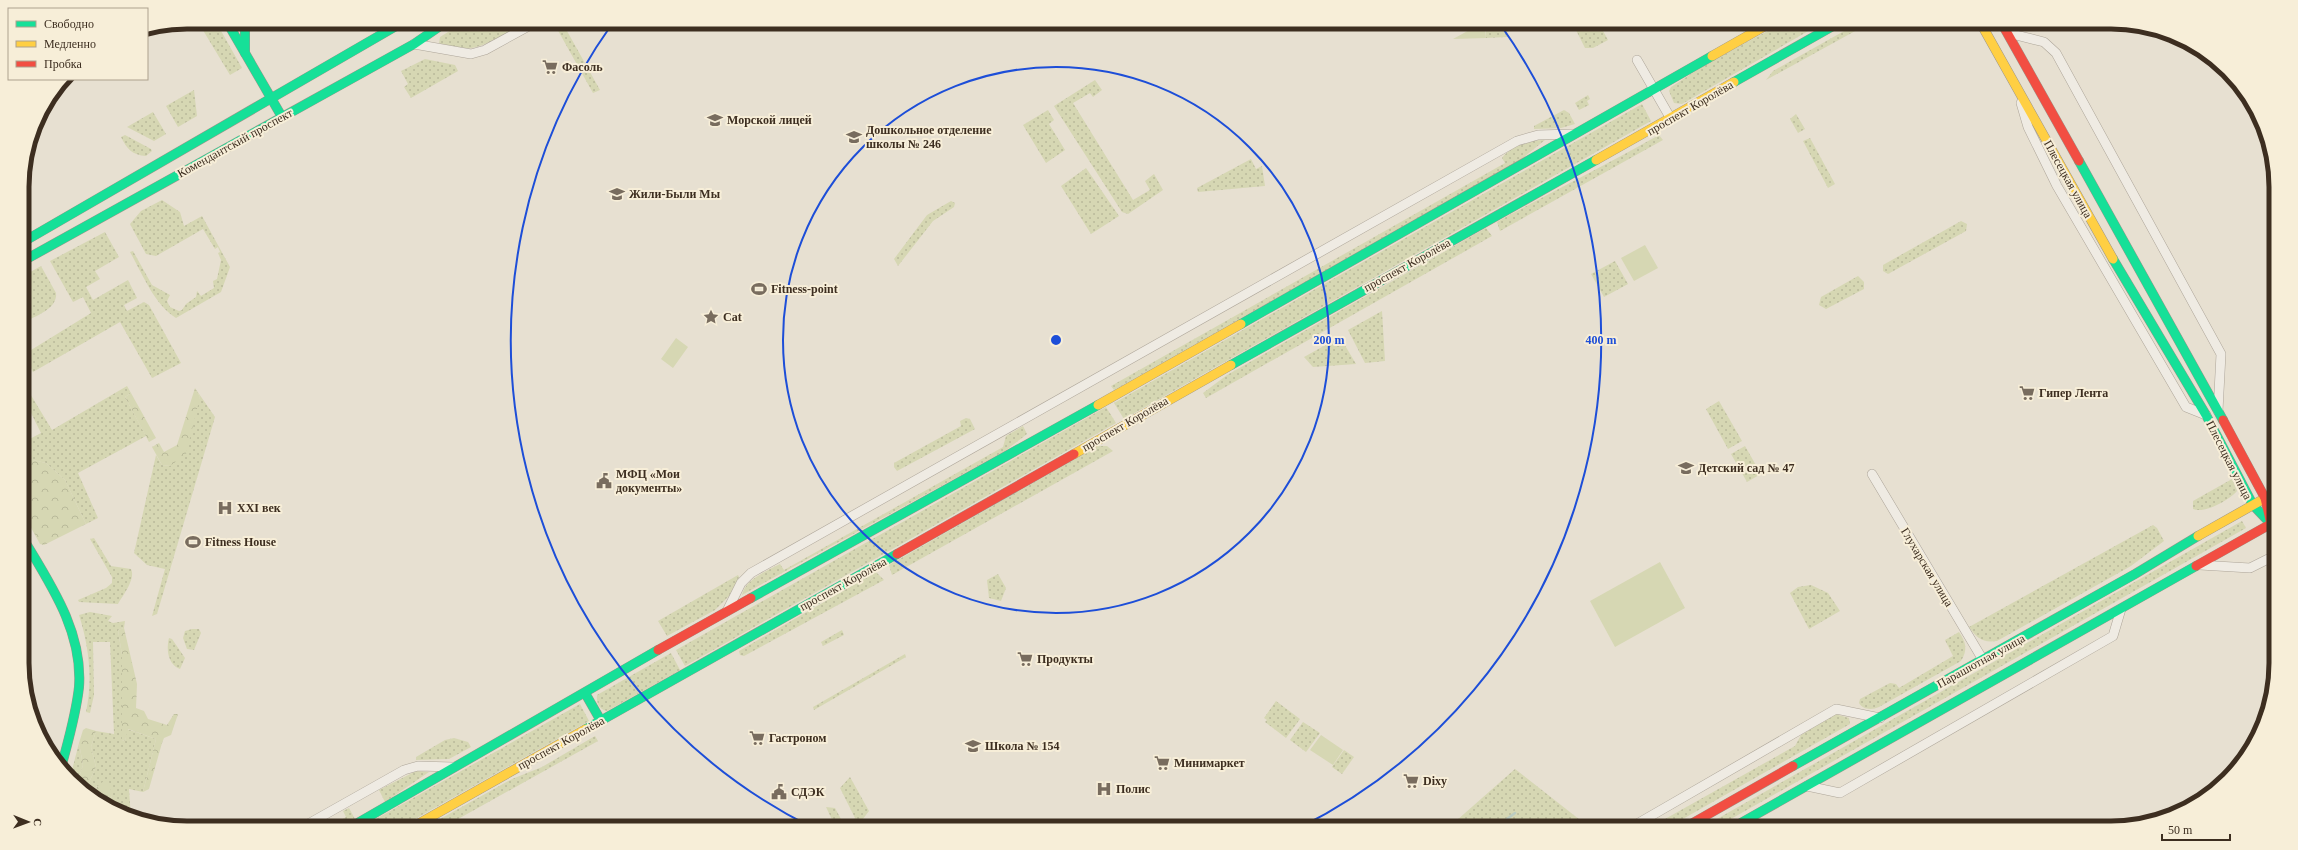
<svg xmlns="http://www.w3.org/2000/svg" width="2298" height="850" font-family="Georgia,serif">
<defs>
<pattern id="grass-dots" width="8" height="8" patternUnits="userSpaceOnUse"><rect width="8" height="8" fill="#d6d7b3"/><path d="M2 2h.1M6 6h.1" fill="none" stroke="#b9b99a" stroke-width="1.8" stroke-linecap="round"/></pattern>
<pattern id="forest-crowns" width="20" height="18" patternUnits="userSpaceOnUse"><rect width="20" height="18" fill="#d6d7b3"/><path d="M2 6a3 3 0 1 1 6 0M12 15a3 3 0 1 1 6 0" fill="none" stroke="#b9b99a"/></pattern>
</defs>
<rect width="100%" height="100%" fill="#e7e0d1"/>
<g fill="url(#grass-dots)">
<path d="M198 22H216L242 68 230 75Z"/>
<path d="M464 22H525C499 37 470 60 439 43L440 37Z"/>
<path d="M565 22H583L567 31 600 90 593 93 556 27Z"/>
<path d="M1485 22H1508L1507 37 1486 38Z"/>
<path d="M1572 22H1598L1608 40 1593 48H1585Z"/>
<path d="M1784 22H1824L1682 104 1674 103 1669 91 1671 87 1705 65Z"/>
<path d="M1860 22 1866 25 1766 80 1773 71Z"/>
<path d="M425 59 455 65 458 71 411 98 404 87 408 84 401 71Z"/>
<path d="M1095 80 1102 90 1093 97 1090 93 1073 103 1133 200 1150 190 1145 181 1154 174 1163 190 1128 214 1122 212 1054 106Z"/>
<path d="M194 90 197 116 178 127 166 106Z"/>
<path d="M1588 95 1590 99 1587 101 1589 105 1579 110 1575 103Z"/>
<path d="M1642 104 1651 121 1124 419 1114 403Z"/>
<path d="M1048 110 1054 120 1049 124 1065 150 1046 163 1023 125Z"/>
<path d="M1564 110 1569 113 1575 124 1561 128 1534 129V126Z"/>
<path d="M153 112 166 134 154 141 127 127Z"/>
<path d="M1796 114 1805 129 1798 133 1790 119Z"/>
<path d="M125 135 151 149 152 151 146 156C132 155 127 149 121 137Z"/>
<path d="M1659 135 1663 140 1500 231 1497 222C1551 192 1606 165 1659 135Z"/>
<path d="M1810 138 1835 184 1828 188 1803 141Z"/>
<path d="M1545 140 1518 162 1114 390 1111 386 1505 163 1502 158C1511 146 1531 139 1545 140Z"/>
<path d="M1251 159 1256 169 1262 166 1265 186 1198 192 1197 188Z"/>
<path d="M1086 168 1119 216 1091 234 1061 186Z"/>
<path d="M162 200 180 212 184 226 202 216 230 267 221 292 176 318C154 304 143 275 130 252L133 251 152 285 170 295 167 301 170 307 179 311 182 310 186 304 196 297 197 291 201 296 214 288 213 281 217 279 221 260 218 253 220 252 218 247 215 249 203 229 156 256 146 254 130 224 141 211Z"/>
<path d="M951 201 955 203 954 207 933 221 898 266 894 259 927 215Z"/>
<path d="M1961 221 1967 224 1966 231 1888 274 1883 271V265Z"/>
<path d="M1486 228 1492 236 1206 398 1203 393 1227 375Z"/>
<path d="M105 232 119 257 95 271 100 279 86 287 93 300 128 280 137 298 124 305 127 311 144 302 149 305 181 363 152 378 120 322 33 372 27 360 23 362V355L91 313 83 297 73 302 50 261Z"/>
<path d="M1615 261 1628 284 1604 297 1591 274Z"/>
<path d="M41 266 56 293C58 309 35 316 23 323V276Z"/>
<path d="M1858 276 1864 282V289L1826 309 1819 305 1821 297Z"/>
<path d="M1382 311 1385 361 1365 363 1348 330Z"/>
<path d="M1340 337 1356 364 1313 367 1304 357Z"/>
<path d="M23 382 52 430 127 386 131 393 125 397 146 436 78 473 98 518 86 524 65 480 46 463 24 458V442L41 433 24 399Z"/>
<path d="M195 388 215 417 157 614 152 616 165 569 147 565 134 553 156 455 162 465 170 466 200 397Z"/>
<path d="M1719 401 1742 441 1728 449 1706 409Z"/>
<path d="M1106 407 1116 423 685 666 676 650Z"/>
<path d="M966 418 970 419 975 429 897 471 894 467V463L961 426 960 421Z"/>
<path d="M1023 426 1027 434 1005 451 742 595C745 579 767 571 780 564L784 570 1003 447 1006 436Z"/>
<path d="M1098 446H1107L1113 451 892 575 889 565Z"/>
<path d="M1745 446 1761 474 1747 482 1731 454Z"/>
<path d="M2232 479 2237 491C2229 500 2205 514 2193 509V501Z"/>
<path d="M2242 521 2246 528 1715 828H1701Z"/>
<path d="M2153 525 2157 528 2164 541 2131 566 1997 641C1982 643 1977 638 1969 627Z"/>
<path d="M94 538 111 566 131 569C136 579 123 595 118 604L79 602 78 600 106 588 112 583V577L90 539Z"/>
<path d="M876 572 884 580 744 656 740 655 739 651Z"/>
<path d="M998 574 1006 588 1001 601 989 598 987 580Z"/>
<path d="M738 575 739 577 729 596 715 610 667 636 658 621Z"/>
<path d="M1811 585 1828 593 1840 611 1809 629 1790 593 1798 587Z"/>
<path d="M90 612 112 616 108 621 113 623 125 621 124 628 118 630 122 655V740L125 741 127 729 156 739 143 792 129 789 131 818 109 807 112 795 97 786 93 790 87 787 96 767 91 747 96 731 114 734 110 642H93L94 695 90 713 86 712C93 680 89 646 79 615Z"/>
<path d="M192 629H199L201 633 194 650 187 649 183 638 185 631Z"/>
<path d="M842 630 844 635 823 646 821 642Z"/>
<path d="M1959 632C1966 642 1968 650 1961 661L1879 707C1872 710 1863 710 1859 703L1860 699 1890 683 1896 684 1899 688 1953 656 1945 640Z"/>
<path d="M169 638 172 639 185 658 180 669C168 665 166 649 169 638Z"/>
<path d="M671 653 680 670 607 711C599 710 596 702 597 695Z"/>
<path d="M905 654 906 657 814 710 813 707Z"/>
<path d="M1276 701 1300 719 1286 738 1265 722 1267 720 1264 718Z"/>
<path d="M580 704 589 721 399 828H360Z"/>
<path d="M1835 714 1849 718 1850 724 1667 828H1649L1795 746 1801 735Z"/>
<path d="M1303 722 1320 733 1306 752 1290 740Z"/>
<path d="M595 736 598 741 442 828H424L512 779 542 767Z"/>
<path d="M454 738 468 742 471 747 449 759 416 760V757L445 740Z"/>
<path d="M79 743 83 765 77 784 70 778Z"/>
<path d="M1344 750 1354 757 1342 774 1332 767Z"/>
<path d="M1515 769 1589 827 1448 828Z"/>
<path d="M416 771 429 772 385 802 379 790Z"/>
<path d="M850 777 869 811 856 828H848L855 818 840 788Z"/>
<path d="M826 807 835 808 841 819 837 826H835Z"/>
<path d="M349 808 355 819 339 828H327L346 817 343 811Z"/>
</g>
<g fill="url(#forest-crowns)">
<path d="M195 388 200 397 186 454 170 466 162 465 152 447 159 443 164 452 177 445Z"/>
<path d="M131 393 156 438 149 442 125 397Z"/>
<path d="M24 458 46 463 65 480 86 524 44 545 40 544 24 515Z"/>
<path d="M124 628 137 684 136 708 144 711 148 719 167 725 174 714H178L171 735 164 738 162 743 149 789 143 792 156 739 128 729 125 741 122 740V655L118 630Z"/>
<path d="M86 728 96 731 91 747 96 767 87 787 93 790 105 780 109 782 112 795 109 807 96 800 77 784 83 765 79 743 83 730Z"/>
</g>
<g fill="#d6d7b3">
<path d="M1484 22 1486 38 1453 39Z"/>
<path d="M1645 245 1658 268 1634 281 1621 258Z"/>
<path d="M676 338 688 347 673 368 661 359Z"/>
<path d="M1660 562 1685 608 1615 647 1590 601Z"/>
<path d="M1321 735 1343 750 1333 765 1310 750Z"/>
</g>
<g fill="none" stroke-linecap="round" stroke-linejoin="round">
<path stroke="#bcccc2" stroke-width="2.5" d="M1495 828 1515 813"/>
<defs>
<g id="street">
<path d="M2008 33 2044 42 2056 53 2221 354 2218 411"/>
<path d="M414 44 471 54 485 50 536 22"/>
<path d="M1637 60 1671 119"/>
<path d="M2021 103 2028 127 2057 186 2186 407 2206 415"/>
<path d="M1872 474 1983 660"/>
<path d="M2200 565 2250 568 2276 555"/>
<path d="M727 611 741 583 751 573 1517 141 1538 135 1572 134"/>
<path d="M1807 786 1840 793 2113 636 2121 609"/>
<path d="M301 828 404 770 418 766 453 767"/>
<path d="M1630 828 1836 709 1880 718"/>
</g>
<g id="fast">
<path d="M227 22 282 117"/>
<path d="M245 22V53"/>
<path d="M1734 82 1840 22"/>
<path d="M2079 161 2223 420"/>
<path d="M23 242 403 22"/>
<path d="M2113 259 2206 415 2253 505 2271 524"/>
<path d="M23 261 414 44 446 22"/>
<path d="M1241 324 1712 56"/>
<path d="M1231 365 1596 160"/>
<path d="M24 540C51 585 83 632 79 687 76 715 68 741 61 768"/>
<path d="M751 598 1098 405"/>
<path d="M585 693 601 721"/>
<path d="M586 729 897 554"/>
<path d="M1793 766 2135 574 2198 536"/>
<path d="M349 828 658 650"/>
<path d="M1732 828 2196 566"/>
</g>
<g id="slow">
<path d="M1980 22 2113 259"/>
<path d="M1712 56 1772 22"/>
<path d="M1596 160 1734 82"/>
<path d="M1098 405 1241 324"/>
<path d="M1074 454 1231 365"/>
<path d="M2198 536 2276 492"/>
<path d="M411 828 586 729"/>
</g>
<g id="jam">
<path d="M2001 22 2079 161"/>
<path d="M2223 420 2265 498 2271 524"/>
<path d="M897 554 1074 454"/>
<path d="M2196 566 2276 521"/>
<path d="M658 650 751 598"/>
<path d="M1684 828 1793 766"/>
</g>
</defs>
<use href="#street" stroke="#ada599" stroke-width="10"/>
<use href="#fast" stroke="#9c958a" stroke-width="10"/>
<use href="#slow" stroke="#9c958a" stroke-width="10"/>
<use href="#jam" stroke="#9c958a" stroke-width="10"/>
<use href="#street" stroke="#efebe3" stroke-width="9"/>
<use href="#fast" stroke="#16e098" stroke-width="9"/>
<use href="#slow" stroke="#ffcf43" stroke-width="9"/>
<use href="#jam" stroke="#f24e42" stroke-width="9"/>
</g>
<g fill="none" stroke="#1d4ed8" stroke-width="2">
<circle cx="1056" cy="340" r="273"/>
<path d="M813 828A545 545 0 0 1 612 24M1500 24A545 545 0 0 1 1299 828"/>
</g>
<defs>
<symbol id="supermarket-bare" viewBox="-9 -9 18 18"><path d="M-6-5.5h2.5l.6 2H6L4.5 2H-2.5L-4.4-4H-6ZM-1.5 3.2a1.3 1.3 0 1 0 .1 0ZM3 3.2a1.3 1.3 0 1 0 .1 0Z" fill="#786c5e" stroke="#f7eed8" stroke-width="2.5" paint-order="stroke"/></symbol>
<symbol id="university-bare" viewBox="-9 -9 18 18"><path d="M0-5L7-2L0 1L-7-2ZM-4 1L0 2.5L4 1V4Q0 6-4 4Z" fill="#786c5e" stroke="#f7eed8" stroke-width="2.5" paint-order="stroke"/></symbol>
<symbol id="school-bare" viewBox="-9 -9 18 18"><path d="M0-5L7-2L0 1L-7-2ZM-4 1L0 2.5L4 1V4Q0 6-4 4Z" fill="#786c5e" stroke="#f7eed8" stroke-width="2.5" paint-order="stroke"/></symbol>
<symbol id="stadium-bare" viewBox="-9 -9 18 18"><path d="M0-5a6.5 5 0 1 0 0 10a6.5 5 0 1 0 0-10ZM-3.5-1.8h7v3.6h-7Z" fill="#786c5e" stroke="#f7eed8" stroke-width="2.5" paint-order="stroke"/></symbol>
<symbol id="sight-bare" viewBox="-9 -9 18 18"><path d="M0-6L1.8-2.2L6-1.7L2.9 1.2L3.7 5.4L0 3.3L-3.7 5.4L-2.9 1.2L-6-1.7L-1.8-2.2Z" fill="#786c5e" stroke="#f7eed8" stroke-width="2.5" paint-order="stroke"/></symbol>
<symbol id="civic-bare" viewBox="-9 -9 18 18"><path d="M-.6-6.5H3V-4.5H.6V-3L4-1V1h2V6H-6V1h2V-1L-.6-3ZM-1.2 2.5V6h2.4V2.5Z" fill="#786c5e" stroke="#f7eed8" stroke-width="2.5" paint-order="stroke"/></symbol>
<symbol id="hospital-bare" viewBox="-9 -9 18 18"><path d="M-5-5h3v3.5h4V-5h3V5h-3V1.5h-4V5h-3Z" fill="#786c5e" stroke="#f7eed8" stroke-width="2.5" paint-order="stroke"/></symbol>
</defs>
<g fill-rule="evenodd">
<use href="#supermarket-bare" x="539" y="56" width="22" height="22"/>
<use href="#university-bare" x="704" y="109" width="22" height="22"/>
<use href="#school-bare" x="843" y="126" width="22" height="22"/>
<use href="#school-bare" x="606" y="183" width="22" height="22"/>
<use href="#stadium-bare" x="748" y="278" width="22" height="22"/>
<use href="#sight-bare" x="700" y="306" width="22" height="22"/>
<use href="#supermarket-bare" x="2016" y="382" width="22" height="22"/>
<use href="#school-bare" x="1675" y="457" width="22" height="22"/>
<use href="#civic-bare" x="593" y="470" width="22" height="22"/>
<use href="#hospital-bare" x="214" y="497" width="22" height="22"/>
<use href="#stadium-bare" x="182" y="531" width="22" height="22"/>
<use href="#supermarket-bare" x="1014" y="648" width="22" height="22"/>
<use href="#supermarket-bare" x="746" y="727" width="22" height="22"/>
<use href="#school-bare" x="962" y="735" width="22" height="22"/>
<use href="#supermarket-bare" x="1151" y="752" width="22" height="22"/>
<use href="#supermarket-bare" x="1400" y="770" width="22" height="22"/>
<use href="#hospital-bare" x="1093" y="778" width="22" height="22"/>
<use href="#civic-bare" x="768" y="781" width="22" height="22"/>
</g>
<g text-anchor="middle" dominant-baseline="central" stroke-width="4" stroke-linejoin="round" paint-order="stroke">
<g font-size="12" font-weight="bold" fill="#3d2e20" stroke="#f7eed8" text-anchor="start">
<text x="562" y="67">Фасоль</text>
<text x="727" y="120">Морской лицей</text>
<text x="866" y="130">Дошкольное отделение<tspan x="866" dy="14">школы № 246</tspan></text>
<text x="629" y="194">Жили-Были Мы</text>
<text x="771" y="289">Fitness-point</text>
<text x="723" y="317">Cat</text>
<text x="2039" y="393">Гипер Лента</text>
<text x="1698" y="468">Детский сад № 47</text>
<text x="616" y="474">МФЦ «Мои<tspan x="616" dy="14">документы»</tspan></text>
<text x="237" y="508">XXI век</text>
<text x="205" y="542">Fitness House</text>
<text x="1037" y="659">Продукты</text>
<text x="769" y="738">Гастроном</text>
<text x="985" y="746">Школа № 154</text>
<text x="1174" y="763">Минимаркет</text>
<text x="1423" y="781">Dixy</text>
<text x="1116" y="789">Полис</text>
<text x="791" y="792">СДЭК</text>
</g>
<g font-size="12" fill="#3d2e20" stroke="#f7eed8">
<text transform="translate(1690 108) rotate(-30)">проспект Королёва</text>
<text transform="translate(235 143) rotate(-29)">Комендантский проспект</text>
<text transform="translate(2068 179) rotate(61)">Плесецкая улица</text>
<text transform="translate(1407 265) rotate(-29)">проспект Королёва</text>
<text transform="translate(1125 424) rotate(-30)">проспект Королёва</text>
<text transform="translate(2229 460) rotate(63)">Плесецкая улица</text>
<text transform="translate(1927 567) rotate(59)">Глухарская улица</text>
<text transform="translate(843 584) rotate(-29)">проспект Королёва</text>
<text transform="translate(1981 661) rotate(-29)">Парашютная улица</text>
<text transform="translate(561 743) rotate(-29)">проспект Королёва</text>
</g>
</g>
<path d="M0 0H2298V850H0ZM187 29H2111A158 158 0 0 1 2269 187V663A158 158 0 0 1 2111 821H187A158 158 0 0 1 29 663V187A158 158 0 0 1 187 29Z" fill="#f7eed8" fill-rule="evenodd"/>
<path fill="none" stroke="#3d2e20" stroke-width="5" d="M187 29H2111A158 158 0 0 1 2269 187V663A158 158 0 0 1 2111 821H187A158 158 0 0 1 29 663V187A158 158 0 0 1 187 29Z"/>
<circle cx="1056" cy="340" r="6" fill="#1d4ed8" stroke="#f7eed8" stroke-width="2"/>
<g font-size="12" text-anchor="middle" font-weight="bold" fill="#1d4ed8" stroke="#f7eed8" stroke-width="4" stroke-linejoin="round" paint-order="stroke">
<text x="1329" y="344">200 m</text>
<text x="1601" y="344">400 m</text>
</g>
<rect x="8" y="8" width="140" height="72" fill="#f7eed8" stroke="#ada18e"/>
<rect x="16" y="21" width="20" height="6" fill="#16e098" stroke="#ada18e"/>
<text x="44" y="28" font-size="12" fill="#3d2e20">Свободно</text>
<rect x="16" y="41" width="20" height="6" fill="#ffcf43" stroke="#ada18e"/>
<text x="44" y="48" font-size="12" fill="#3d2e20">Медленно</text>
<rect x="16" y="61" width="20" height="6" fill="#f24e42" stroke="#ada18e"/>
<text x="44" y="68" font-size="12" fill="#3d2e20">Пробка</text>
<g transform="translate(28 822) rotate(91)" stroke="#f7eed8" stroke-width="3" paint-order="stroke">
<path d="M0-3L7 15L0 10L-7 15Z" fill="#3d2e20"/>
<text y="-6" font-size="11" font-weight="bold" text-anchor="middle" fill="#3d2e20">С</text>
</g>
<path d="M2162 834v6h68v-6" fill="none" stroke="#3d2e20" stroke-width="2"/>
<text x="2168" y="834" font-size="12" fill="#3d2e20" stroke="#f7eed8" stroke-width="3" paint-order="stroke">50 m</text>
</svg>
